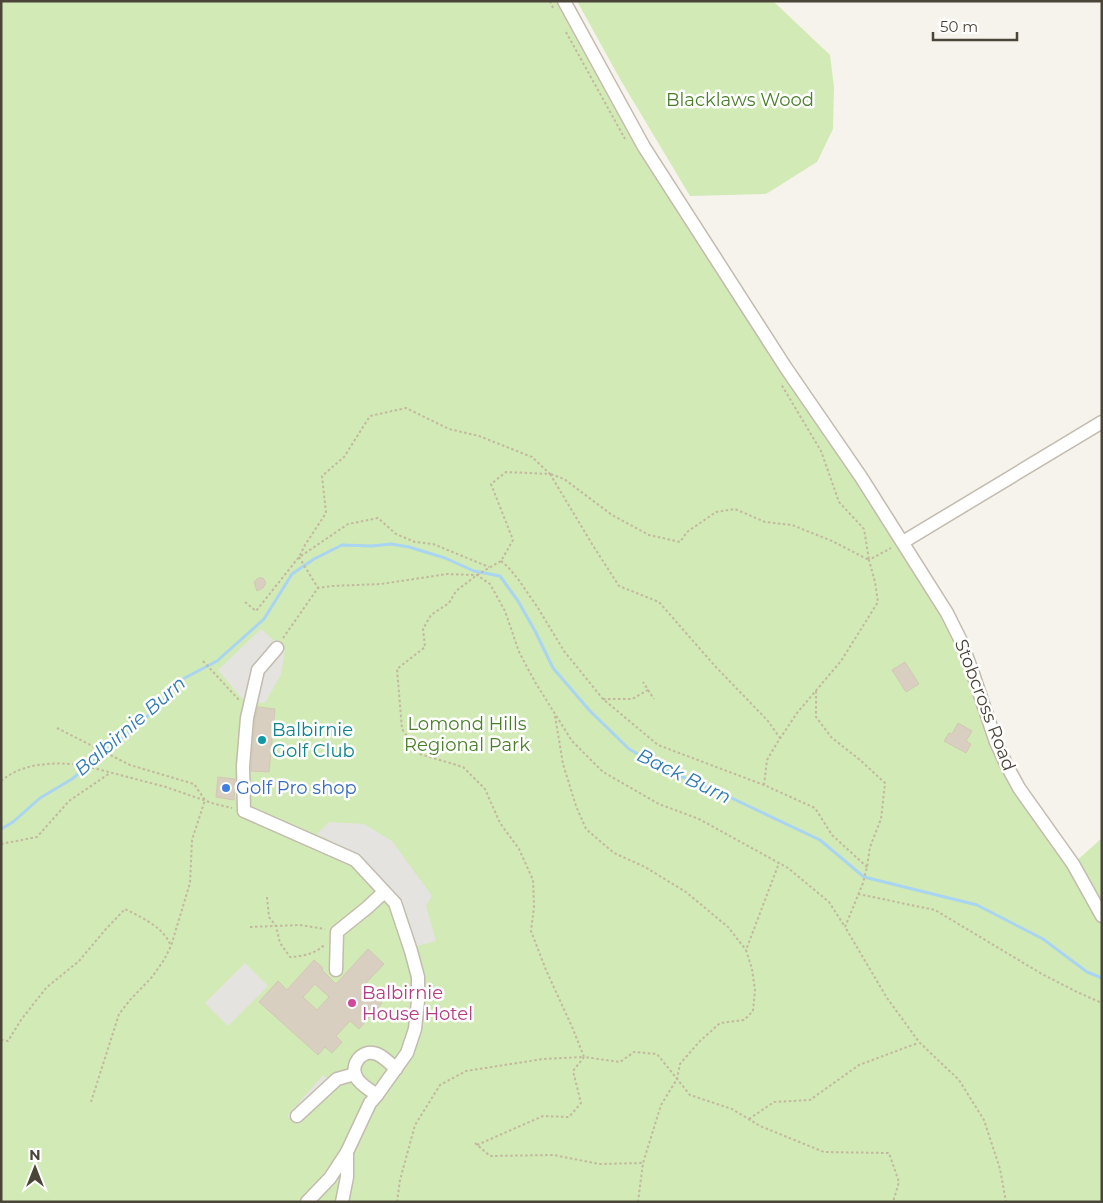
<svg xmlns="http://www.w3.org/2000/svg" width="1103" height="1203" font-family="Montserrat,sans-serif">
<rect width="100%" height="100%" fill="#f6f3ec"/>
<g fill="#d2eab5">
<path d="M1 1H564L644 147 947 613 1007 766 1073 864 1102 838V1202H1Z"/>
<path d="M577 1H773L830 55 834 87 833 129 817 162 766 194 690 196 620 79Z"/>
</g>
<g fill="#e5e3e0">
<path d="M261 629 285 650 281 674 265 703 245 702 218 670Z"/>
<path d="M329 822 364 824 392 841 432 896 426 906 436 941 417 946 405 908 359 855 317 834Z"/>
<path d="M245 963 268 986 228 1026 205 1003Z"/>
<path d="M323 1075 334 1085 297 1125 287 1116Z"/>
</g>
<g fill="none" stroke-linecap="round" stroke-linejoin="round">
<path stroke="#a9d4f2" stroke-width="3" d="M1 829 13 822 40 798 72 779 114 745 157 708 179 681 217 661 264 619 292 574 314 559 342 545 372 546 391 544 409 547 445 558 474 571 500 576 518 601 535 631 553 668 590 711 629 749 666 770 723 794 820 840 864 877 977 905 1043 939 1087 972 1102 978"/>
</g>
<g fill="#d8cfc1" stroke="#d3c7b4" fill-rule="evenodd">
<path d="M258 578H263L266 583 263 588 257 591 254 582Z"/>
<path d="M905 662 919 684 906 692 892 670Z"/>
<path d="M258 707 275 709 269 772 251 771 255 719Z"/>
<path d="M958 723 972 731 966 741 971 744 966 753 944 741 949 733 952 734Z"/>
<path d="M218 777 235 779 234 800 216 797Z"/>
<path d="M368 949 384 964 365 984 372 991 370 993 382 1003 359 1029 350 1021 336 1036 342 1042 332 1053 325 1047 318 1055 259 1002 278 981 287 990 314 960 323 968 322 970 336 984ZM315 984 329 997 317 1010 303 997Z"/>
</g>
<g fill="none" stroke-linecap="round" stroke-linejoin="round">
<defs>
<g id="minor">
<path d="M564 1 644 147 786 368 861 477 947 613 961 641 972 671 996 742 1007 766 1019 788 1073 864 1102 916"/>
<path d="M903 542 1102 422"/>
<path d="M277 648 258 670 247 718 243 766 244 811 355 860 395 903 411 951 418 977V1001L415 1029 407 1053 377 1095 370 1103 347 1152 330 1178 307 1202"/>
<path d="M336 970 337 932 368 907 384 892"/>
<path d="M377 1095C371 1091 363 1086 358 1080 348 1067 361 1048 377 1054 384 1057 391 1064 396 1069"/>
<path d="M297 1116 337 1079 355 1074"/>
<path d="M342 1202 347 1177V1152"/>
</g>
</defs>
<use href="#minor" stroke="#c2bbae" stroke-width="15"/>
<g stroke="#c4b79f" stroke-width="2" stroke-dasharray="2.5 2.5" stroke-linecap="butt">
<path d="M550 1 553 8"/>
<path d="M566 32 625 139"/>
<path d="M550 474 592 544 619 586 659 602 714 665 768 721 780 738"/>
<path d="M551 474 564 479 612 515 649 535 680 542 687 532 716 512 735 509 765 522 792 525 832 541 869 560 864 529 839 502 821 451 781 384"/>
<path d="M301 556 348 524 378 518 396 534 415 542 433 544 489 567"/>
<path d="M299 557 318 588"/>
<path d="M501 561 508 567 518 579 538 608 564 651 603 699 658 745 764 785 815 808 832 835 867 867"/>
<path d="M245 602 256 611 299 557 305 545 326 513 322 476 344 457 370 416 406 408 449 429 479 436 532 457 550 474 506 472 491 484 513 540 501 561 477 575 456 591 449 603 431 615 423 629 425 647 397 669 402 729 420 754 463 767 485 789 500 823 519 849 533 880 534 907 531 931 546 970 573 1029 584 1057 620 1062 634 1052 657 1054 690 1095 732 1109 760 1126 824 1152 889 1153 899 1182 893 1202"/>
<path d="M283 638 318 588 332 586 381 584 447 574 477 575 490 584 505 611 519 652 535 682 572 741 603 772 659 804 699 819 779 863 788 868 829 902 845 927"/>
<path d="M203 661 239 700"/>
<path d="M648 690 654 699"/>
<path d="M816 691V717L831 737 860 760 885 783 881 819 870 847 867 867 863 883 845 927 887 998 919 1042 959 1080 984 1120 1000 1169 1006 1202"/>
<path d="M603 699H632L648 690 643 682"/>
<path d="M555 716 563 764 576 806 586 829 614 853 645 867 686 892 728 927 746 950"/>
<path d="M57 728 130 765 194 784 205 800 192 840 190 883 171 946 164 960 152 977 130 1000 119 1014 91 1102"/>
<path d="M1 781C24 762 54 762 82 765L166 787 215 804 232 808"/>
<path d="M764 785 767 760 777 743 797 713 841 661 878 602 875 582 869 560 891 548"/>
<path d="M1 844 37 837 69 801 110 773"/>
<path d="M858 894 935 910 1042 974 1077 992 1102 1003"/>
<path d="M267 897 269 917 276 926 280 943 290 957C303 956 316 954 325 944"/>
<path d="M250 927 300 925 325 929"/>
<path d="M1 1040 8 1041 21 1020 46 988 79 961 105 930 125 909C141 917 163 927 170 944"/>
<path d="M749 1119 774 1102 810 1100 859 1065 918 1043"/>
<path d="M475 1143 490 1156 554 1155 599 1164 643 1163"/>
<path d="M477 1145 543 1116 569 1117 581 1103 573 1071 584 1057"/>
<path d="M397 1202 400 1180 415 1125 440 1085 466 1071 543 1059 584 1057"/>
<path d="M638 1202 643 1163 661 1105 677 1079 680 1064 699 1042 720 1023 744 1020 753 1011 755 990 752 969 746 950 779 863"/>
</g>
<use href="#minor" stroke="#fff" stroke-width="12"/>
</g>
<circle fill="#0f9aa8" stroke="#fff" stroke-width="2" cx="262" cy="740" r="5"/>
<circle fill="#3f7fe0" stroke="#fff" stroke-width="2" cx="226" cy="788" r="5"/>
<circle fill="#d1479c" stroke="#fff" stroke-width="2" cx="352" cy="1003" r="5"/>
<g text-anchor="middle" dominant-baseline="central" stroke-width="5" stroke-linejoin="round" paint-order="stroke">
<g font-size="18" fill="#4a7f2a" stroke="#fff">
<text x="740" y="100">Blacklaws Wood</text>
<text x="467" y="724">Lomond Hills<tspan x="467" dy="21">Regional Park</tspan></text>
</g>
<g font-size="18" fill="#4b4439" stroke="#fff">
<text transform="translate(985 705) rotate(69)">Stobcross Road</text>
</g>
<g font-size="18" fill="#0d838f" stroke="#fff" text-anchor="start">
<text x="272" y="730">Balbirnie<tspan x="272" dy="21">Golf Club</tspan></text>
</g>
<g font-size="18" fill="#366cbe" stroke="#fff" text-anchor="start">
<text x="236" y="788">Golf Pro shop</text>
</g>
<g font-size="18" fill="#b23c85" stroke="#fff" text-anchor="start">
<text x="362" y="993">Balbirnie<tspan x="362" dy="21">House Hotel</tspan></text>
</g>
<g font-size="19" font-style="italic" fill="#2e7ab2" stroke="#fff">
<text transform="translate(130 726) rotate(-41)">Balbirnie Burn</text>
<text transform="translate(684 776) rotate(26)">Back Burn</text>
</g>
</g>
<rect width="1103" height="1203" fill="none" stroke="#4b4439" stroke-width="5"/>
<g transform="translate(35 1168)" stroke="#ffffff" stroke-width="4" paint-order="stroke">
<path d="M0-4L9 19L0 12L-9 19Z" fill="#4b4439"/>
<text y="-8" font-size="14" font-weight="bold" text-anchor="middle" fill="#4b4439">N</text>
</g>
<path d="M933 32v8h84v-8" fill="none" stroke="#4b4439" stroke-width="2.5"/>
<text x="940" y="32" font-size="15" fill="#4b4439" stroke="#ffffff" stroke-width="4" paint-order="stroke">50 m</text>
</svg>
